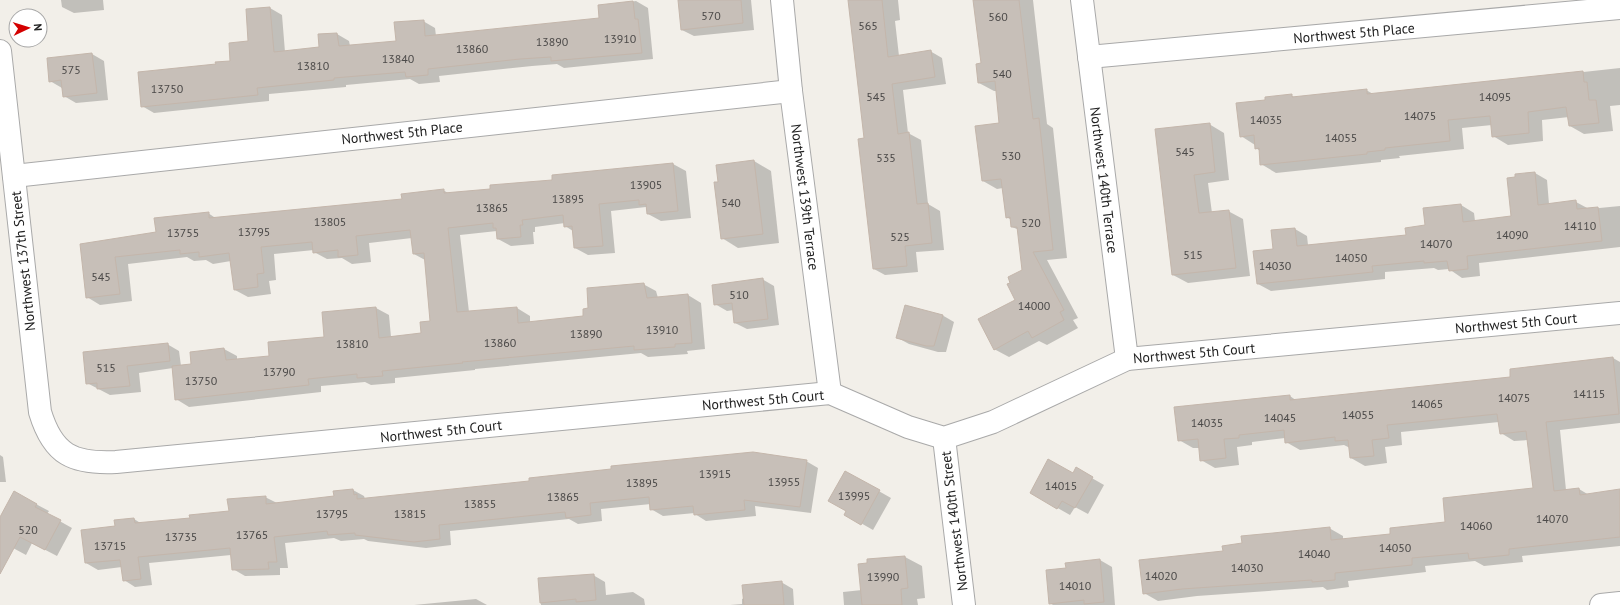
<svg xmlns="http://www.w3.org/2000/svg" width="1620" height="605" font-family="'PT Sans',sans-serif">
<rect width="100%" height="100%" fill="#f2efe9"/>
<g fill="#0003">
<path d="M61 0H103L104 10 74 13 62 7Z"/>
<path d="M679 0H751L754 30 694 36 682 30Z"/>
<path d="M849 0H898L900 20 895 21 899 56 930 51 942 58 946 84 903 90 908 133 921 140 928 204 940 211 944 250 916 252 918 272 885 275 874 269 865 139Z"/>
<path d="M974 0H1033L1047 124 1053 128 1067 258 1047 260 1078 318 1073 320 1078 328 1047 345 1039 341 1009 357 994 349 1017 300 1011 283 1023 270 1019 230 1012 227V220L1006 217 1003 188 997 189 983 181 1001 124 997 91H994L979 83 982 64Z"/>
<path d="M636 1 648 8 653 59 564 68 557 64 532 66 439 76 440 82 419 84 410 79 346 85V87L269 94V101L154 113 142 106 217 65 232 62 250 42 270 8 282 15 285 52 320 48 319 35 337 34 349 41 350 46 397 42 423 21 435 28 436 36 600 19 599 6Z"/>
<path d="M92 54 104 61 108 100 76 103 64 96 62 88 50 81Z"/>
<path d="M1620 68V105L1610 106 1613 131 1584 134 1570 126 1569 117 1542 120 1543 141 1508 145 1493 136 1492 125 1462 128 1464 149 1399 156 1400 158 1381 160V162L1276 173 1261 164 1260 151 1256 148 1255 145 1241 136 1266 101 1291 95 1295 98 1366 90 1375 95Z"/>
<path d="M1209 124 1224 133 1229 180 1208 183 1212 213 1228 211 1243 219 1250 276 1188 283 1173 275 1156 130Z"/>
<path d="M754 161 771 171 779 243 738 248 722 238 719 183Z"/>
<path d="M673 164 686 171 691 218 661 221 648 214V208L646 207 611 211 615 253 588 255 575 248 573 231 565 226V223L535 227V232H533L534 244 511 246 498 239 497 231 460 235 469 312 517 308 530 316V323L584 317 590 309 643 284 656 291 658 298 688 295 701 303 705 349 687 351 688 354 648 357 641 353 475 369V370L395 378V383L371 385 365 382 321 386V392L189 407 176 399 173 368 139 373 141 392 110 395 87 383 167 344 179 351 181 366 192 365 224 349 237 356V360L270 357 326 338 376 308 389 315 391 337 422 334 431 322 425 260 414 254 412 238 369 243 371 262 352 264 342 258 327 259 314 252V250L274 254 276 280 269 281 271 294 248 297 235 290 231 261 213 264 206 260 194 261 187 257 128 264 132 301 100 305 87 297 81 245 157 233 208 213 217 219 403 200 443 190 448 193 492 190Z"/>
<path d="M1535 173 1547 180 1549 204 1576 202 1589 209 1620 206V247L1479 263 1480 276 1462 278 1449 269 1438 270 1434 268 1385 272V279L1271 291 1258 284 1275 249 1295 229 1307 236 1308 245 1407 236 1426 226 1461 205 1474 213 1475 221 1512 217Z"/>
<path d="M762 279 774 286 779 325 747 329 735 323 734 310 727 311 715 304Z"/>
<path d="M942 315 954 322 946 352H938L909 344 898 338Z"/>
<path d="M1613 358 1620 362V423L1560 430 1566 490 1579 489 1589 495 1620 491V546L1522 556 1523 562 1484 566 1475 561 1425 566 1426 572 1348 581 1349 587 1327 590 1323 587 1197 596 1158 601 1144 593 1224 552 1329 528 1343 536V540L1391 535 1446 523 1534 489 1528 440 1514 441 1501 433 1499 422 1401 432 1402 445 1385 447 1387 463 1365 466 1351 458 1350 448 1344 445 1300 450 1286 442 1285 438 1252 442V445L1237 447 1239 465 1215 468 1201 460 1200 448H1193L1179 440 1290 396 1297 401 1511 378Z"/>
<path d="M0 455 3 457 6 482H0Z"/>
<path d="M806 461 818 468 811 513 755 506 756 516 706 521 695 514V513L663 516 651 509V504L601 509 602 521 578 524 569 519 450 531 451 545 426 548 368 541 364 539 341 541 334 538 285 543 288 568H280V575L245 576 233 569 231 555 149 563 152 585 135 587 124 580 122 567 98 570 86 563 116 527 134 519 142 524 191 519 230 512 265 497 277 503 335 497 353 490 364 496 365 499Z"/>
<path d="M1076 469 1104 485 1088 514 1075 507 1070 515 1031 493 1073 475Z"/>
<path d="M845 472 891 498 873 530 845 514 847 510Z"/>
<path d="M15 493 49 511 47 514 72 528 57 556 32 543 26 555 0 541V519Z"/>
<path d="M905 557 922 566 925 598 917 599 918 605H844L843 592 862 590Z"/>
<path d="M1100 560 1112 567 1115 605H1053L1050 603 1067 569Z"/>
<path d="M593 575 605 582 606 595 633 592 644 599 645 605H541L539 579Z"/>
<path d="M781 582 793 589 794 605H730L742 604V599Z"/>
<path d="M476 599 487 605H414Z"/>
</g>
<g fill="#c7bfb8" stroke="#c4b6ab">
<path d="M678 0H741L743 23 681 30Z"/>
<path d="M848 0H882L888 57 931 50 935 77 892 84 898 134 909 132 917 204 928 203 932 243 905 246 907 266 873 269 858 139 864 138Z"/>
<path d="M973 0H1019L1033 119 1039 118 1053 250 1033 252 1064 310 1060 312 1064 320 1032 338 1028 331 994 350 978 319 1015 300 1007 284 1010 283 1008 277 1022 270 1017 227H1011L1010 217 1006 218 1001 179 982 181 975 126 999 123 995 81 978 83 976 64 981 63Z"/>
<path d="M633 1 635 19H638L642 53 551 61V57L520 59 428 69V75L406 77 405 72 334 78V80L257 88 258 95 141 107 138 72 216 64 215 62 230 61 229 43 248 41 246 9 270 7 274 52 319 47 318 34 337 33 339 46 396 41 394 22 424 20 425 36 599 18 598 5Z"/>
<path d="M92 53 97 93 63 97 61 80 49 82 47 58Z"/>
<path d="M1583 71 1584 82H1587L1589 100H1596L1599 123 1569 126 1566 107 1528 112 1529 133 1492 137 1490 116 1448 120 1450 141 1385 148V150L1367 152V154L1260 165 1259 148 1255 149 1254 135 1240 137 1236 103 1265 100V97L1292 94V97L1367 89V94Z"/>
<path d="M1210 123 1215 172 1194 175 1199 213 1229 210 1236 268 1172 275 1155 129Z"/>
<path d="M754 160 763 234 721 239 714 182H718L716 165Z"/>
<path d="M673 163 678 211 647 214 646 204 639 205V200L599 204 603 246 574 248 572 226 564 227 563 215 522 220 523 225H520L521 237 497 239 496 228H493V223L448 228 457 312 517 307 518 323 583 316V309L588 308 587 288 644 283 647 298 688 294 692 343 675 344V347L634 350V346L462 362 463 363 382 371 383 376 357 378V374L308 379 309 385 175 400 172 366 191 364 190 352 224 348 226 360 269 356 268 342 324 337 322 312 376 307 379 338 421 333 420 322 430 321 424 253 413 254 410 230 356 236 358 255 338 257V250L313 253 312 242 261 247 264 273 257 274 258 287 234 290 229 253 199 257V252L180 254V250L115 257 120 294 86 298 80 244 156 232 154 218 209 212V218L402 199 401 194 444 189V193L490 189V185L552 180V175Z"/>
<path d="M1535 172 1538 205 1576 200 1577 209 1598 207 1602 241 1467 256 1468 269 1449 271 1447 261 1424 263V261L1372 266 1373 272 1257 284 1253 251 1273 249 1271 230 1295 228 1297 246 1406 235 1405 228 1425 225 1423 208 1461 204 1463 222 1511 216 1507 178 1515 177V174Z"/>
<path d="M763 278 768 319 734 323 732 303 714 305 712 285Z"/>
<path d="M905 305 943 315 934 346H926L896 338Z"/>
<path d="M168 343 170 361 127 366 130 386 97 389V383L86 384 83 352Z"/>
<path d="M1613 357 1619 414 1546 422 1554 491 1579 488 1580 495 1620 489V537L1509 549V555L1469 559 1468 553 1412 558V565L1335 573V580L1312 582V580L1182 589 1143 594 1139 560 1223 551 1222 546 1242 543 1241 536 1273 533 1330 527 1331 540 1390 534V528L1445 522 1443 498 1533 488 1526 431 1500 434 1497 414 1387 425 1389 438 1372 440 1374 456 1350 458 1348 440 1335 441V437L1285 443 1284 430 1239 435V438L1224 439 1226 458 1200 461 1198 439 1178 441 1174 407 1290 395V400L1510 377V369Z"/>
<path d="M753 452 807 460 800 507 744 500 745 510 694 515 693 506 650 510 649 497 590 503 591 515 566 518 565 512 439 525 440 539 414 542 355 535V533L328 535 327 531 274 537 277 562H268L269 569 232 570 230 548 138 557 141 579 123 581 120 560 85 563 81 530 115 526 114 520 134 518 135 523 190 518 189 515 229 511 227 499 266 496V504L334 496 333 491 353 489 354 495 357 494V499L529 481V478L611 469V466Z"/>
<path d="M1048 459 1073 473 1076 467 1093 477 1075 508 1062 501 1057 509 1030 493Z"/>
<path d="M845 471 880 490 861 525 844 515 846 511 828 501Z"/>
<path d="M14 491 37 504 35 507 61 520 45 550 20 537 0 574V517Z"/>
<path d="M905 556 908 588 901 589 902 605H862L858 564 867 563V559Z"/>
<path d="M1100 559 1104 602 1084 604V600L1049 604 1046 570 1066 568 1065 563Z"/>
<path d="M594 574 596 600 576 602V599L540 603 538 578Z"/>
<path d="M782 581 784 605H744L742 585Z"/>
</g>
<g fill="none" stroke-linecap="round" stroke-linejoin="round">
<defs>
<g id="minor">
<path d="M782 0 791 91 830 393"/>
<path d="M1082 0 1127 359"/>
<path d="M0 51 40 412C53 455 73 464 116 462L830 393 908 427 944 438 993 422 1127 359 1620 313"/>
<path d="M1089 57 1620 8"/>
<path d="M14 176 791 91"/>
<path d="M944 438 964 605"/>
<path d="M1601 605 1620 603"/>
</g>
</defs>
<use href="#minor" stroke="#a9a9a9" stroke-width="24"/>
<use href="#minor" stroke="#fff" stroke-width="22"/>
</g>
<g text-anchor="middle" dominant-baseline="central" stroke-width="3.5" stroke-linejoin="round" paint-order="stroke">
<g font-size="12" fill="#4b4948">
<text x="711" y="15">570</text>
<text x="998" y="16">560</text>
<text x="868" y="25">565</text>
<text x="620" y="38">13910</text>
<text x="552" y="41">13890</text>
<text x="472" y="48">13860</text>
<text x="398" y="58">13840</text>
<text x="313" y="65">13810</text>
<text x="71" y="69">575</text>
<text x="1002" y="73">540</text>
<text x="167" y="88">13750</text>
<text x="876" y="96">545</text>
<text x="1495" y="96">14095</text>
<text x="1420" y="115">14075</text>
<text x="1266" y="119">14035</text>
<text x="1341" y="137">14055</text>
<text x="1185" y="151">545</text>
<text x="1011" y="155">530</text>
<text x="886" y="157">535</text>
<text x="646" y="184">13905</text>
<text x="568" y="198">13895</text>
<text x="731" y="202">540</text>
<text x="492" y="207">13865</text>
<text x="330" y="221">13805</text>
<text x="1031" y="222">520</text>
<text x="1580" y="225">14110</text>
<text x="254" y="231">13795</text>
<text x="183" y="232">13755</text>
<text x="1512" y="234">14090</text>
<text x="900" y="236">525</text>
<text x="1436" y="243">14070</text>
<text x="1193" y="254">515</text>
<text x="1351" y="257">14050</text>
<text x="1275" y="265">14030</text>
<text x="101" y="276">545</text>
<text x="739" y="294">510</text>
<text x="1034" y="305">14000</text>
<text x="662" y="329">13910</text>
<text x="586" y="333">13890</text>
<text x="500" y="342">13860</text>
<text x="352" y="343">13810</text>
<text x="106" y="367">515</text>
<text x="279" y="371">13790</text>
<text x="201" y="380">13750</text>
<text x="1589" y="393">14115</text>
<text x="1514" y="397">14075</text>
<text x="1427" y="403">14065</text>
<text x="1358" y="414">14055</text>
<text x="1280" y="417">14045</text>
<text x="1207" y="422">14035</text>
<text x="715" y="473">13915</text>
<text x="784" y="481">13955</text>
<text x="642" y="482">13895</text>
<text x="1061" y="485">14015</text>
<text x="854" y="495">13995</text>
<text x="563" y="496">13865</text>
<text x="480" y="503">13855</text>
<text x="332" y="513">13795</text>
<text x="410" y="513">13815</text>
<text x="1552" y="518">14070</text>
<text x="1476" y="525">14060</text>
<text x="28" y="529">520</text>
<text x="252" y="534">13765</text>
<text x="181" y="536">13735</text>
<text x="110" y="545">13715</text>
<text x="1395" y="547">14050</text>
<text x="1314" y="553">14040</text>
<text x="1247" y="567">14030</text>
<text x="1161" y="575">14020</text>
<text x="883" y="576">13990</text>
<text x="1075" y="585">14010</text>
</g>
<g font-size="14" fill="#222" stroke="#fff">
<text transform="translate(1354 33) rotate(-5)">Northwest 5th Place</text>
<text transform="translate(402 133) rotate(-6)">Northwest 5th Place</text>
<text transform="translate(1104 180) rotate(83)">Northwest 140th Terrace</text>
<text transform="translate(805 197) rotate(83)">Northwest 139th Terrace</text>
<text transform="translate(23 261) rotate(-96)">Northwest 137th Street</text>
<text transform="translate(1516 323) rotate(-5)">Northwest 5th Court</text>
<text transform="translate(1194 353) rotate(-5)">Northwest 5th Court</text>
<text transform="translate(763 400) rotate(-5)">Northwest 5th Court</text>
<text transform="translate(441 431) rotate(-6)">Northwest 5th Court</text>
<text transform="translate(954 521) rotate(-97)">Northwest 140th Street</text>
</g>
</g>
<g transform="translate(28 28) rotate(86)"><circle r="19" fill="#ffffff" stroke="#a7a7a7"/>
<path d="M0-3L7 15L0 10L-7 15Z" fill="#d40000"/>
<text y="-6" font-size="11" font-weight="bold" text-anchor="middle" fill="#222222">N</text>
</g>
</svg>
